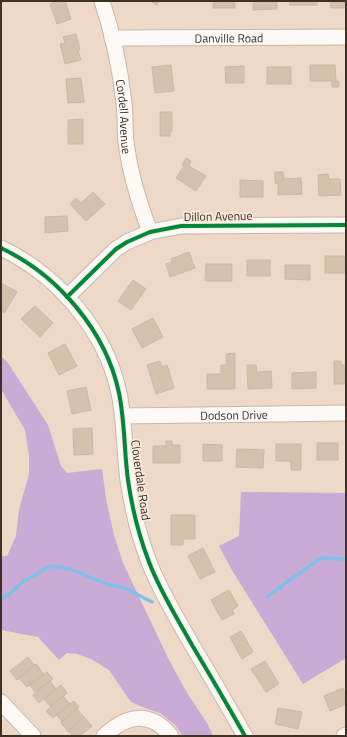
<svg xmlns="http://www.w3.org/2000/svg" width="347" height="737" font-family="'Titillium Web',sans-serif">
<rect width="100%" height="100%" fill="#eed8c7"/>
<g fill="#c9abd5">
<path d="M1 356 8 363 48 425 61 466 67 473 102 469 106 499 114 535 123 563 168 658 187 693 207 723 213 736H183L175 725 160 713 145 708 131 702 109 670 91 659 77 654 67 653 59 660 38 637 1 630V556H7L16 536 19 510 29 474V455L25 430 1 389Z"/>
<path d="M241 492 346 493V658L303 684 233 572 219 546 239 536Z"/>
</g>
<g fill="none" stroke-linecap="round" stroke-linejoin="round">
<g stroke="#81bfe9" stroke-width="3.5">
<path d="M267 597 290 580 321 558 346 559"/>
<path d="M1 599 9 594 23 582 50 566 71 569 106 584 125 588 152 602"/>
</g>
</g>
<g fill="#d6c1ad" stroke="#c9b8ab">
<path d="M57 1H65L71 19 57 24 50 4Z"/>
<path d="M150 1H159L157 5Z"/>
<rect x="213" y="1" width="22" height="7"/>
<path d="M253 1H277V9L253 10Z"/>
<rect x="290" y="1" width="27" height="4"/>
<path d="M330 1H346V8H331Z"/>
<path d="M76 34 80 50 78 51 81 60 65 64 60 44 65 43 63 37Z"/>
<path d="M171 65 174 91 155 93 152 67Z"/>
<path d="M310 65H335L336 81H339V87H332V81H310Z"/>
<path d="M244 66V83H226L225 67Z"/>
<rect x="267" y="67" width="24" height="17"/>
<path d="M81 78 84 102 68 103 66 79Z"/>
<path d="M160 112H172V131L170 132V136H160Z"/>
<path d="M83 119V144H68V120Z"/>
<path d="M186 158 191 161 189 166 206 176 196 191 176 178 184 166 182 165Z"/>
<path d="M275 172H283L284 179 301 178 302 194 278 195V183H275Z"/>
<path d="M328 174 329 179H340L341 195 319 196 318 175Z"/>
<path d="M240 180 263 181V197H240Z"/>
<path d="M93 192 105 204 86 221 70 204 76 198 81 203Z"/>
<path d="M67 216 68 231 45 233V217Z"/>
<path d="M189 252 195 268 170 277 166 264 172 262 171 259Z"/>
<rect x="325" y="256" width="21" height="17"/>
<rect x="247" y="260" width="23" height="16"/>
<path d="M206 264H232V281H205Z"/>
<path d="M285 265H310V280L285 279Z"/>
<path d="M133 280 146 289 131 310 118 301Z"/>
<path d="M1 283 17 292 4 313 1 311Z"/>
<path d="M35 306 53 323 40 337 21 319Z"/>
<path d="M153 318 163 337 142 348 132 329Z"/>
<path d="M65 344 77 366 59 375 48 353Z"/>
<path d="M235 353V389H207V374H221V365H227L226 354Z"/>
<path d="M160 361 162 367 167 365 174 388 156 394 147 365Z"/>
<path d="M334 361H341V365H346V384H334Z"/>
<path d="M247 365H256L257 372 271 371 272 388 248 389Z"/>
<path d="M316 372V388L292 389V373Z"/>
<path d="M86 387 91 410 72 414 67 391Z"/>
<path d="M92 428 93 454 74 455 73 429Z"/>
<path d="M166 441H172V445H180V463H153V446H166Z"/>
<rect x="317" y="443" width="21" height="17"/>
<path d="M203 444 222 445V461H203Z"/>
<path d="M276 444H301V470H291V461H276Z"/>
<path d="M237 449 264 450 263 468 236 467Z"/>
<path d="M171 515H195V539H183V545H171Z"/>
<path d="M203 548 215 572 200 579 188 556Z"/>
<path d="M229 590 238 606 232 610 234 614 222 620 211 600Z"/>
<path d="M241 631 253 652 242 659 230 637Z"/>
<path d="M28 657 35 666 17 680 10 671Z"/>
<path d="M265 661 279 684 266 692 251 669Z"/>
<path d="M36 664 44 674 27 687 19 678Z"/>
<path d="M47 672 53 679 35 692 30 685Z"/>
<path d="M50 681 56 689 39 703 33 695Z"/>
<path d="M61 685 67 693 51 707 44 699Z"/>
<path d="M343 688 346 694V704L330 711 324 696Z"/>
<path d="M63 696 70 704 53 718 46 711Z"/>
<path d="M74 701 79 707 62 722 57 715Z"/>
<path d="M278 708 302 712 298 729 275 724Z"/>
<path d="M77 709 84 717 68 732 61 723Z"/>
<path d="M84 717 92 726 80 736H73L68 731Z"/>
</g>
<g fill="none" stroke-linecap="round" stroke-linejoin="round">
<defs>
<g id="minor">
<path id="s1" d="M102 1C113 34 120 68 124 103 126 118 124 134 127 149 131 178 140 205 150 232"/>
<path id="s2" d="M112 38 346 37"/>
<path d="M1 248C58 275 106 331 119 393 125 422 124 451 128 480 132 508 139 536 149 562 160 591 177 618 192 645 210 675 228 706 245 736"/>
<path d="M67 297 116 249 127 242 150 232 181 226 346 225"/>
<path id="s3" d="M122 416 346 413"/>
<path d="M1 702 33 736"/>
<path d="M104 736C126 715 150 710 171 736"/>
<path d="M344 736 346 735"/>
</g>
</defs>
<use href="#minor" stroke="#c9b8aa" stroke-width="17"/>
<use href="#minor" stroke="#fcf9f7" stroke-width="15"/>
<defs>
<g id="cycleway">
<path d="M1 248C58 275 106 331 119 393 125 422 124 451 128 480 132 508 139 536 149 562 160 591 177 618 192 645 210 675 228 706 245 736"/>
<path d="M67 297 116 249 127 242 150 232 181 226 346 225"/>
</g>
</defs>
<use href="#cycleway" stroke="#f9e9dd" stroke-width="6"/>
<use href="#cycleway" stroke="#00873e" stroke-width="4"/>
</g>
<g text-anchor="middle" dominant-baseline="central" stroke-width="3.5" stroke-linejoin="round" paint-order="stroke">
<g font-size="12" fill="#403125" stroke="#f9e9dd">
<text stroke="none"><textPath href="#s2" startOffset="117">Danville Road</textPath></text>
<text stroke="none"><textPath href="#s1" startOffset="118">Cordell Avenue</textPath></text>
<text transform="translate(218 216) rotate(-1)">Dillon Avenue</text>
<text stroke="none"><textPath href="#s3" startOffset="112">Dodson Drive</textPath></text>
<text transform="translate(141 480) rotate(82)">Cloverdale Road</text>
</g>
</g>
<rect width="347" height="737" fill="none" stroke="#403125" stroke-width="4"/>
</svg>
